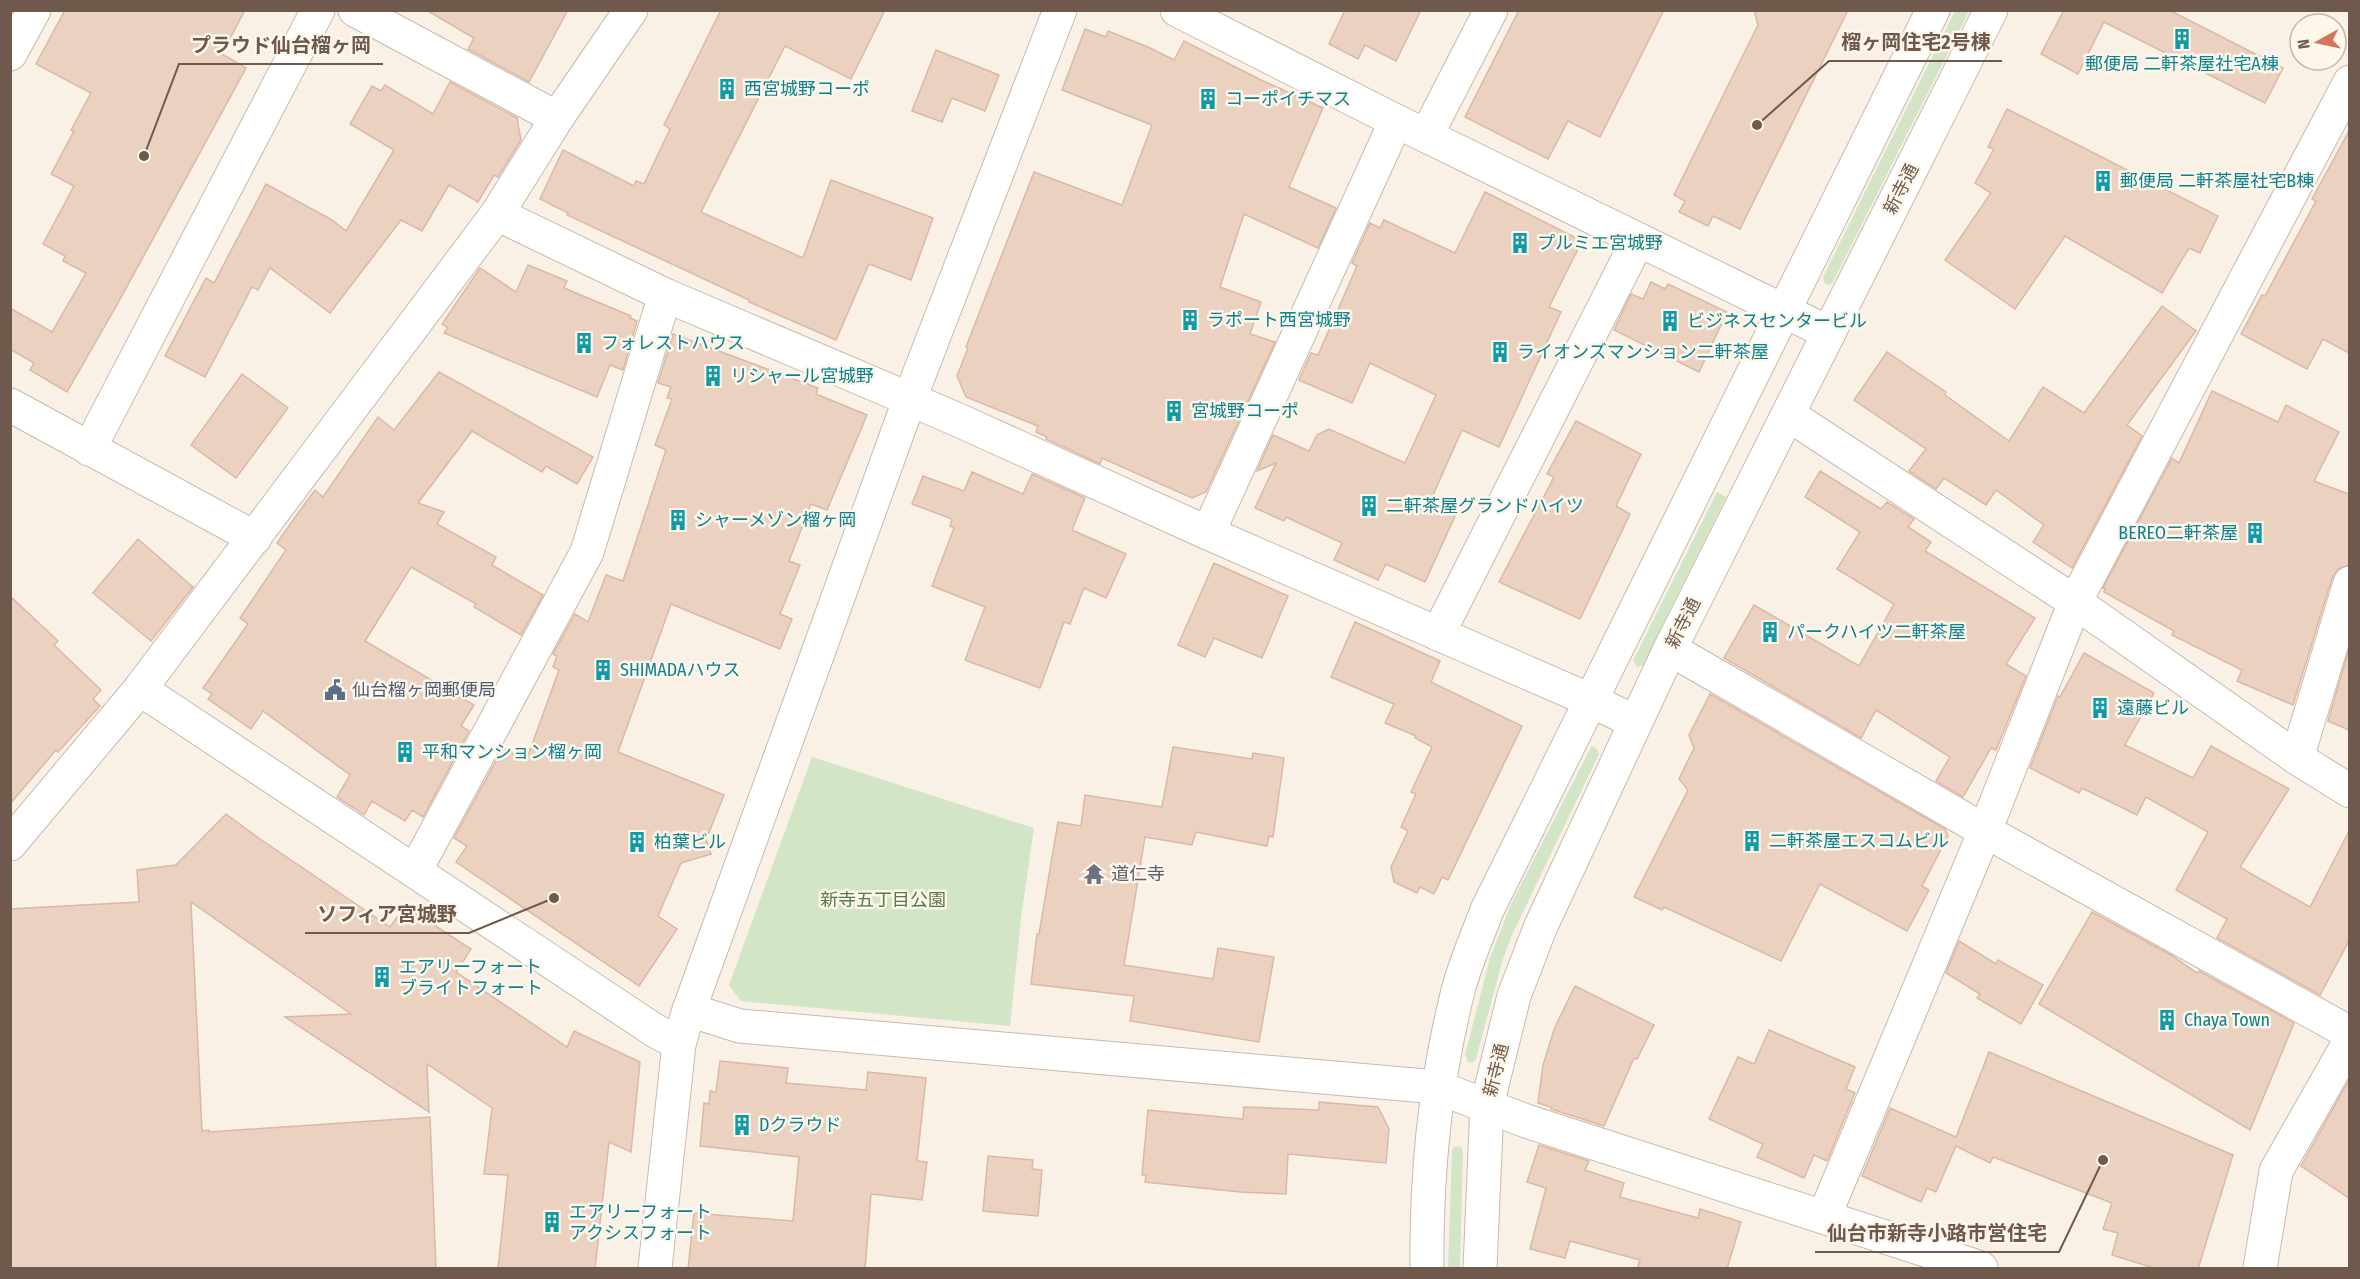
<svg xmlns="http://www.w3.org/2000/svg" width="2360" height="1279" font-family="'Fira Sans Condensed','Noto Sans JP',sans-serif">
<rect width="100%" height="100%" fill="#f9f1e5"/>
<g fill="#d2e5c6">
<path d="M1955 11H1969L1833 282 1830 285 1825 284 1823 277Z"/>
<path d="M1717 492 1726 497 1643 665 1637 667 1633 661Z"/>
<path d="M1591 747H1595L1599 754 1511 937 1502 962 1476 1059 1472 1063 1468 1062 1465 1055 1490 958 1510 906Z"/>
<path d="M812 757 1034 828 1021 918 1010 1026 741 1001 729 985Z"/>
<path d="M1457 1146 1462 1148 1463 1152 1460 1268H1448L1452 1152 1453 1148Z"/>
</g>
<g fill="#ebd1c0" stroke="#dcb8a3" stroke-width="1.5">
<path d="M65 10H245L222 54 246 68 118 303 67 392 30 370 34 363 10 349V308L52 332 86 273 63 261 65 256 43 244 74 186 51 174 74 131 71 130 91 93 36 64Z"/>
<path d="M426 10H568L529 82 468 49 474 38Z"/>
<path d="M721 10H885L851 79 785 46 701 212 803 258 831 180 933 218 911 280 869 264 836 340 749 302V300L567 215 568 213 540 199 563 150 634 186 636 181 644 184 670 129 664 125Z"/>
<path d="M1345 10H1421L1396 61 1365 45 1358 59 1329 44Z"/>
<path d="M1519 10H1664L1600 137 1568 121 1548 159 1465 117Z"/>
<path d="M1754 10H1848L1740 229 1713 216 1708 226 1679 212 1685 201 1674 195 1758 25Z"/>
<path d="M2064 10H2169L2283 68 2265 103 2104 22 2078 74 2041 54Z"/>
<path d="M1085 29 1106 37 1108 31 1148 47 1174 60 1184 41 1261 80 1323 108 1289 187 1336 208 1318 248 1244 214 1220 287 1261 302 1250 334 1275 342 1206 492 1192 498 1102 458 1100 464 1046 439 1047 437 1036 432 1038 426 966 397 957 376 968 348 966 347 1034 172 1122 205 1152 125 1062 90Z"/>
<path d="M936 50 999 75 985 111 952 98 942 122 912 111Z"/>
<path d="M450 82 517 118 521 140 498 177 494 175 478 202 449 185 422 231 401 220 330 313 270 268 258 290 252 287 205 377 165 356 206 278 214 283 266 184 332 220 346 231 394 150 350 124 372 86 381 91 385 85 433 114Z"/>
<path d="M2007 109 2218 216 2200 253 2189 248 2162 293 2065 236 2015 309 1945 260 1991 193 1975 183 1994 149 1988 147Z"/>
<path d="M2349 131V353L2323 339 2307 369 2241 334 2262 295 2265 296 2316 201 2312 199Z"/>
<path d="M1485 192 1582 241 1549 307 1561 312 1499 447 1462 430 1429 504 1455 516 1425 582 1386 564 1378 580 1334 560 1342 543 1286 517 1284 521 1255 508 1276 463 1257 471 1273 435 1309 451 1317 435 1329 429 1405 463 1436 395 1370 363 1352 403 1299 380 1311 353 1318 355 1357 266 1352 263 1370 223 1380 228 1384 220 1455 253Z"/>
<path d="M528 265 567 281 564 288 631 316 630 318 637 321 623 370 610 365 597 397 444 333 448 328 442 324 480 268 516 292Z"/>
<path d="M1651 282 1665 289 1668 284 1727 312 1699 372 1614 330 1631 294 1643 299Z"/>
<path d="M2162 306 2196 331 2127 425 2142 436 2072 568 2033 542 2044 525 1996 490 1986 505 1944 478 1936 489 1909 471 1926 449 1854 400 1887 352 1946 392 1945 395 2009 441 2043 387 2084 413Z"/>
<path d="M673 334 818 388 816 394 867 415 827 510 811 504 789 561 800 565 780 614 792 619 780 649 671 604 618 752 724 795 706 840 711 854 681 863 658 916 677 929 639 986 456 862 467 846 454 838 503 748 526 761 559 670 553 667 557 656 553 654 575 614 588 622 606 575 623 581 666 450 655 445 672 399 667 398 671 387 658 383Z"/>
<path d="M439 372 593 457 577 484 546 466 542 472 472 431 418 503 444 512 437 524 496 557 492 565 543 595 521 635 474 607 476 604 411 567 365 641 474 705 461 726 469 731 423 817 412 810 405 821 372 801 364 815 354 808 337 797 350 775 263 711 251 729 208 699 212 694 203 688 248 624 240 618 286 550 277 543 296 516 315 490 323 497 378 417 394 430Z"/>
<path d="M242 374 288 408 236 478 191 445Z"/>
<path d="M2212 391 2278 422 2286 405 2339 432 2314 481 2349 494V565L2338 569 2332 578 2293 705 2237 681 2242 670 2172 635 2174 631 2104 592 2105 589 2103 588 2172 458 2179 463Z"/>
<path d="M1576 421 1641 454 1616 506 1630 514 1580 619 1499 582 1554 477 1547 474Z"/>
<path d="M1820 471 1881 509 1887 502 1914 519 1908 527 1931 542 1925 551 2035 618 2006 664 2026 676 1996 750 1991 748 1963 797 1936 781 1950 757 1876 710 1861 738 1724 658 1754 605 1859 666 1894 604 1837 569 1860 532 1805 497Z"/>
<path d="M972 472 1023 494 1032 474 1085 498 1072 530 1126 554 1106 598 1084 588 1070 624 1064 622 1040 688 965 660 985 607 932 586 954 528 950 526 952 519 912 504 923 476 964 491Z"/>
<path d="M138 539 193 587 151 641 93 593Z"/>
<path d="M1214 563 1288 596 1262 658 1214 638 1205 657 1178 645Z"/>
<path d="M10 596 58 641 54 645 101 690 93 699 100 706 58 752 56 750 10 804Z"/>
<path d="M1355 622 1440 661 1431 682 1522 726 1448 880 1442 877 1434 894 1420 887 1417 893 1394 882 1391 867 1408 831 1401 827 1416 794 1411 792 1432 747 1415 738 1416 736 1385 723 1394 704 1331 677Z"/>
<path d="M2349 649V730L2328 721Z"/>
<path d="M2084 653 2154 693 2125 745 2193 778 2211 746 2289 789 2240 867 2248 872 2310 907 2349 831V941L2320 995 2217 938 2227 919 2176 890 2208 832 2146 797 2137 815 2082 788 2079 793 2030 768 2058 696 2060 697Z"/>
<path d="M1710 694 1945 829 1948 836 1922 886 1929 890 1907 931 1820 884 1781 961 1664 907 1662 910 1634 897 1688 790 1679 779 1694 748 1689 735Z"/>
<path d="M1173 747 1252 759 1253 753 1284 758 1273 837 1269 836 1267 846 1196 832 1192 845 1145 837 1124 965 1213 979 1218 948 1274 957 1259 1042 1130 1021 1134 996 1031 984 1037 934H1039L1058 822 1081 826 1085 795 1162 807Z"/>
<path d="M226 814 260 839 390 927 405 906 471 949 456 972 567 1047 574 1031 640 1062 631 1152 609 1142 595 1269H498L508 1175 484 1174 492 1108 427 1064 429 1112 285 1017 351 1014 191 902 202 1131 209 1130V1132L430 1117 436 1269H10V909L139 902 137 870 176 865Z"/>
<path d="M2092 912 2171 955 2197 973 2199 971 2294 1023 2250 1130 2039 1004Z"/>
<path d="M1959 941 1996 964 1998 960 2043 985 2021 1024 1977 998 1980 994 1946 973Z"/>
<path d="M1575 986 1654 1025 1637 1059 1634 1058 1604 1126 1551 1109V1107L1538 1103 1543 1065 1555 1027Z"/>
<path d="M1769 1030 1855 1067 1846 1089 1855 1093 1827 1161 1814 1155 1804 1178 1757 1157 1763 1144 1709 1119 1738 1057 1754 1064Z"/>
<path d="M1989 1052 2233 1155 2198 1269H2157L2112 1255 2118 1233 2103 1229 2112 1203 1993 1157 1990 1163 1956 1146 1936 1192 1927 1188 1921 1202 1862 1176 1890 1108 1956 1137Z"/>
<path d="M720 1061 788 1068 786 1083 866 1090 868 1072 926 1078 917 1161 927 1162 922 1200 871 1194 865 1269H688L694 1213 793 1221 799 1157 700 1146 704 1103 709 1104 710 1091 716 1092Z"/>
<path d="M2349 1080V1198L2301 1166Z"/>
<path d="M1319 1102 1378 1107 1389 1129 1386 1163 1288 1154 1286 1194 1240 1192 1145 1182 1146 1175H1142L1148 1110 1243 1119 1244 1107 1319 1110Z"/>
<path d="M1539 1145 1589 1161 1585 1170 1624 1183 1620 1197 1698 1218 1700 1209 1741 1222 1727 1269H1637L1640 1260 1570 1241 1565 1258 1530 1249 1546 1188 1527 1182Z"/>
<path d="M988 1156 1033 1160 1032 1169 1042 1170 1038 1216 983 1211Z"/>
</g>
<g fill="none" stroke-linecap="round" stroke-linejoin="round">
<defs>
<g id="minor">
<path d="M355 10 557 118"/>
<path d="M1177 10 1396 121 1829 333"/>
<path d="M10 54 34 10"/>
<path d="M1426 136 1491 10"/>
<path d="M497 214 665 295 956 419 1208 533 1592 701 1635 722"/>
<path d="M10 405 255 538"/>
<path d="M1789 415 2075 602 2297 758 2350 791"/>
<path d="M89 449 318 10"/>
<path d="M1208 533 1396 121"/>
<path d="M1438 634 1638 240"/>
<path d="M1670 649 1985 831 2350 1033"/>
<path d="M140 689 654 1030 679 1044"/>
<path d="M2297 758 2350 583"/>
<path d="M10 844 140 689 497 214 557 118 631 10"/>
<path d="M415 871 587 552 665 295"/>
<path d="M1437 1087 1526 1121 1981 1268"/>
<path d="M1824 1217 1985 831 2075 602 2350 82"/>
<path d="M2260 1268 2276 1171 2350 1041"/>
</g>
<g id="tertiary">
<path d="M689 1010 740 1026 1437 1087"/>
<path d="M655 1268 679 1044 689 1010 910 398 1060 10"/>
<path d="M1427 1268C1426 1173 1435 1080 1459 987 1466 961 1478 935 1487 910L1933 10"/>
<path d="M1480 1268 1487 1105 1514 996 1540 928 1670 649 1991 10"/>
</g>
</defs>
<use href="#minor" stroke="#c9b9ad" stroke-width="35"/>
<use href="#tertiary" stroke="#c9b9ad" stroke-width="35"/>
<use href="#minor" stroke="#fff" stroke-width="33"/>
<use href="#tertiary" stroke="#fff" stroke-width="33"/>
</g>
<defs>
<symbol id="building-bare" viewBox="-9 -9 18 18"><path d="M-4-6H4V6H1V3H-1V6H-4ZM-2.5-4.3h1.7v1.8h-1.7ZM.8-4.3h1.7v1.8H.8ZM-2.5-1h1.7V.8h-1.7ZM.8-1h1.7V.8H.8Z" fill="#0f9aa8" stroke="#fdf6eb" stroke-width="2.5" paint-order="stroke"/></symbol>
<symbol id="civic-bare" viewBox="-9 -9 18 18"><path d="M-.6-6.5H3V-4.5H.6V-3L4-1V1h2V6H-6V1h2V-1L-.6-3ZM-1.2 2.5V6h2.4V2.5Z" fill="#5c6f8a" stroke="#fdf6eb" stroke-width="2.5" paint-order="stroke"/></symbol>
<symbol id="temple-bare" viewBox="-9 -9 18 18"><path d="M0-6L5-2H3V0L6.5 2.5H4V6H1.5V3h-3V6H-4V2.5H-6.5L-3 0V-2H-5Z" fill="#6b7280" stroke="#fdf6eb" stroke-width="2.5" paint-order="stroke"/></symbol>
</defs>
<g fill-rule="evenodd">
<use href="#building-bare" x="2167" y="24" width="30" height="30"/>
<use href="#building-bare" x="712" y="74" width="30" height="30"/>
<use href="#building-bare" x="1193" y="84" width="30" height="30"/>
<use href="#building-bare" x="2088" y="166" width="30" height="30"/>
<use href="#building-bare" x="1505" y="228" width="30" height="30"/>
<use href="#building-bare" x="1175" y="305" width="30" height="30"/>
<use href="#building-bare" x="1655" y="306" width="30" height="30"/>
<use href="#building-bare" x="569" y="328" width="30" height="30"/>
<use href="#building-bare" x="1485" y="337" width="30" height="30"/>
<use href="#building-bare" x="698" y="361" width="30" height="30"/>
<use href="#building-bare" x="1159" y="396" width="30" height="30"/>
<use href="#building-bare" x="1354" y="491" width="30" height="30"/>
<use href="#building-bare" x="663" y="505" width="30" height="30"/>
<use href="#building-bare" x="2240" y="518" width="30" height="30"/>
<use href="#building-bare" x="1755" y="617" width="30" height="30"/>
<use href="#building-bare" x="588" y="655" width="30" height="30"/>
<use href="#civic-bare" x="320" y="675" width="30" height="30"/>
<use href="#building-bare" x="2085" y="693" width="30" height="30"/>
<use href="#building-bare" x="390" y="737" width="30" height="30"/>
<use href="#building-bare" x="1737" y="826" width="30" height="30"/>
<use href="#building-bare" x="622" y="827" width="30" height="30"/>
<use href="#temple-bare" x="1079" y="859" width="30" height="30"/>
<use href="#building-bare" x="367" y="962" width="30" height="30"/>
<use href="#building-bare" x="2152" y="1005" width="30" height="30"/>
<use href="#building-bare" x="727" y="1110" width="30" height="30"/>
<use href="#building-bare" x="537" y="1207" width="30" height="30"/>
</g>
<g text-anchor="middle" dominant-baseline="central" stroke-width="5" stroke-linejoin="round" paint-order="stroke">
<g font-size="18" fill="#0d838f" stroke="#fdf6eb" text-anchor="start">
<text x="2182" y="64" text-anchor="middle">郵便局 二軒茶屋社宅A棟</text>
<text x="744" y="89">西宮城野コーポ</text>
<text x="1225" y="99">コーポイチマス</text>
<text x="2120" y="181">郵便局 二軒茶屋社宅B棟</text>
<text x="1537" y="243">プルミエ宮城野</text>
<text x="1207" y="320">ラポート西宮城野</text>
<text x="1687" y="321">ビジネスセンタービル</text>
<text x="601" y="343">フォレストハウス</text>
<text x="1517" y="352">ライオンズマンション二軒茶屋</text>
<text x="730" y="376">リシャール宮城野</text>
<text x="1191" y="411">宮城野コーポ</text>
<text x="1386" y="506">二軒茶屋グランドハイツ</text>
<text x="695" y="520">シャーメゾン榴ヶ岡</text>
<text x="2238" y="533" text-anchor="end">BEREO二軒茶屋</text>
<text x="1787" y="632">パークハイツ二軒茶屋</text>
<text x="620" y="670">SHIMADAハウス</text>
<text x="2117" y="708">遠藤ビル</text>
<text x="422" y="752">平和マンション榴ヶ岡</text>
<text x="1769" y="841">二軒茶屋エスコムビル</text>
<text x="654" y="842">柏葉ビル</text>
<text x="399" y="967">エアリーフォート<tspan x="399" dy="21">ブライトフォート</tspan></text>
<text x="2184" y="1020">Chaya Town</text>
<text x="759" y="1125">Dクラウド</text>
<text x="569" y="1212">エアリーフォート<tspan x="569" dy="21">アクシスフォート</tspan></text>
</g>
<g font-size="18" fill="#6f594d" stroke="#fdf6eb">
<text transform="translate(1901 189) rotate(-63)">新寺通</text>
<text transform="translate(1683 623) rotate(-63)">新寺通</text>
<text transform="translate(1496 1070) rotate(-76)">新寺通</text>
</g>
<g font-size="18" fill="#4e5e75" stroke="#fdf6eb" text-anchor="start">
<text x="352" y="690">仙台榴ヶ岡郵便局</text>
</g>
<g font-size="18" fill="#5b616d" stroke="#fdf6eb" text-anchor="start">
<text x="1111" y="874">道仁寺</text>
</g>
<g font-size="18" fill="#58794a" stroke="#fdf6eb">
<text x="883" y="900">新寺五丁目公園</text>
</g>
</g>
<path fill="none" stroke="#6f594d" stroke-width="2" d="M1757 125L1829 61H2002M144 156L179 64H383M554 898L469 933H305M2103 1160L2059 1252H1815"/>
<g fill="#6f594d" stroke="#fdf6eb" stroke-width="2">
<circle cx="1757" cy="125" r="6"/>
<circle cx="144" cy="156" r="6"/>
<circle cx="554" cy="898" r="6"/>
<circle cx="2103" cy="1160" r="6"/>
</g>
<g font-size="20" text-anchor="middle" font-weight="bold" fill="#6f594d" stroke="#fdf6eb" stroke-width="5" stroke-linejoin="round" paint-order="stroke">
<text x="1916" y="49">榴ヶ岡住宅2号棟</text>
<text x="281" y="52">プラウド仙台榴ヶ岡</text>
<text x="387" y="921">ソフィア宮城野</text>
<text x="1937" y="1240">仙台市新寺小路市営住宅</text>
</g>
<rect width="2360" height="1279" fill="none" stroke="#6f594d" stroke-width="24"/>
<g transform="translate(2318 42) rotate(262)"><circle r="28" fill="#fdf6eb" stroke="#c4b7ac" stroke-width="1.5"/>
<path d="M0-4.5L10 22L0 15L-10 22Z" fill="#d57459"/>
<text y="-9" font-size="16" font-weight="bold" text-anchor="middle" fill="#6f594d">N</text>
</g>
</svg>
